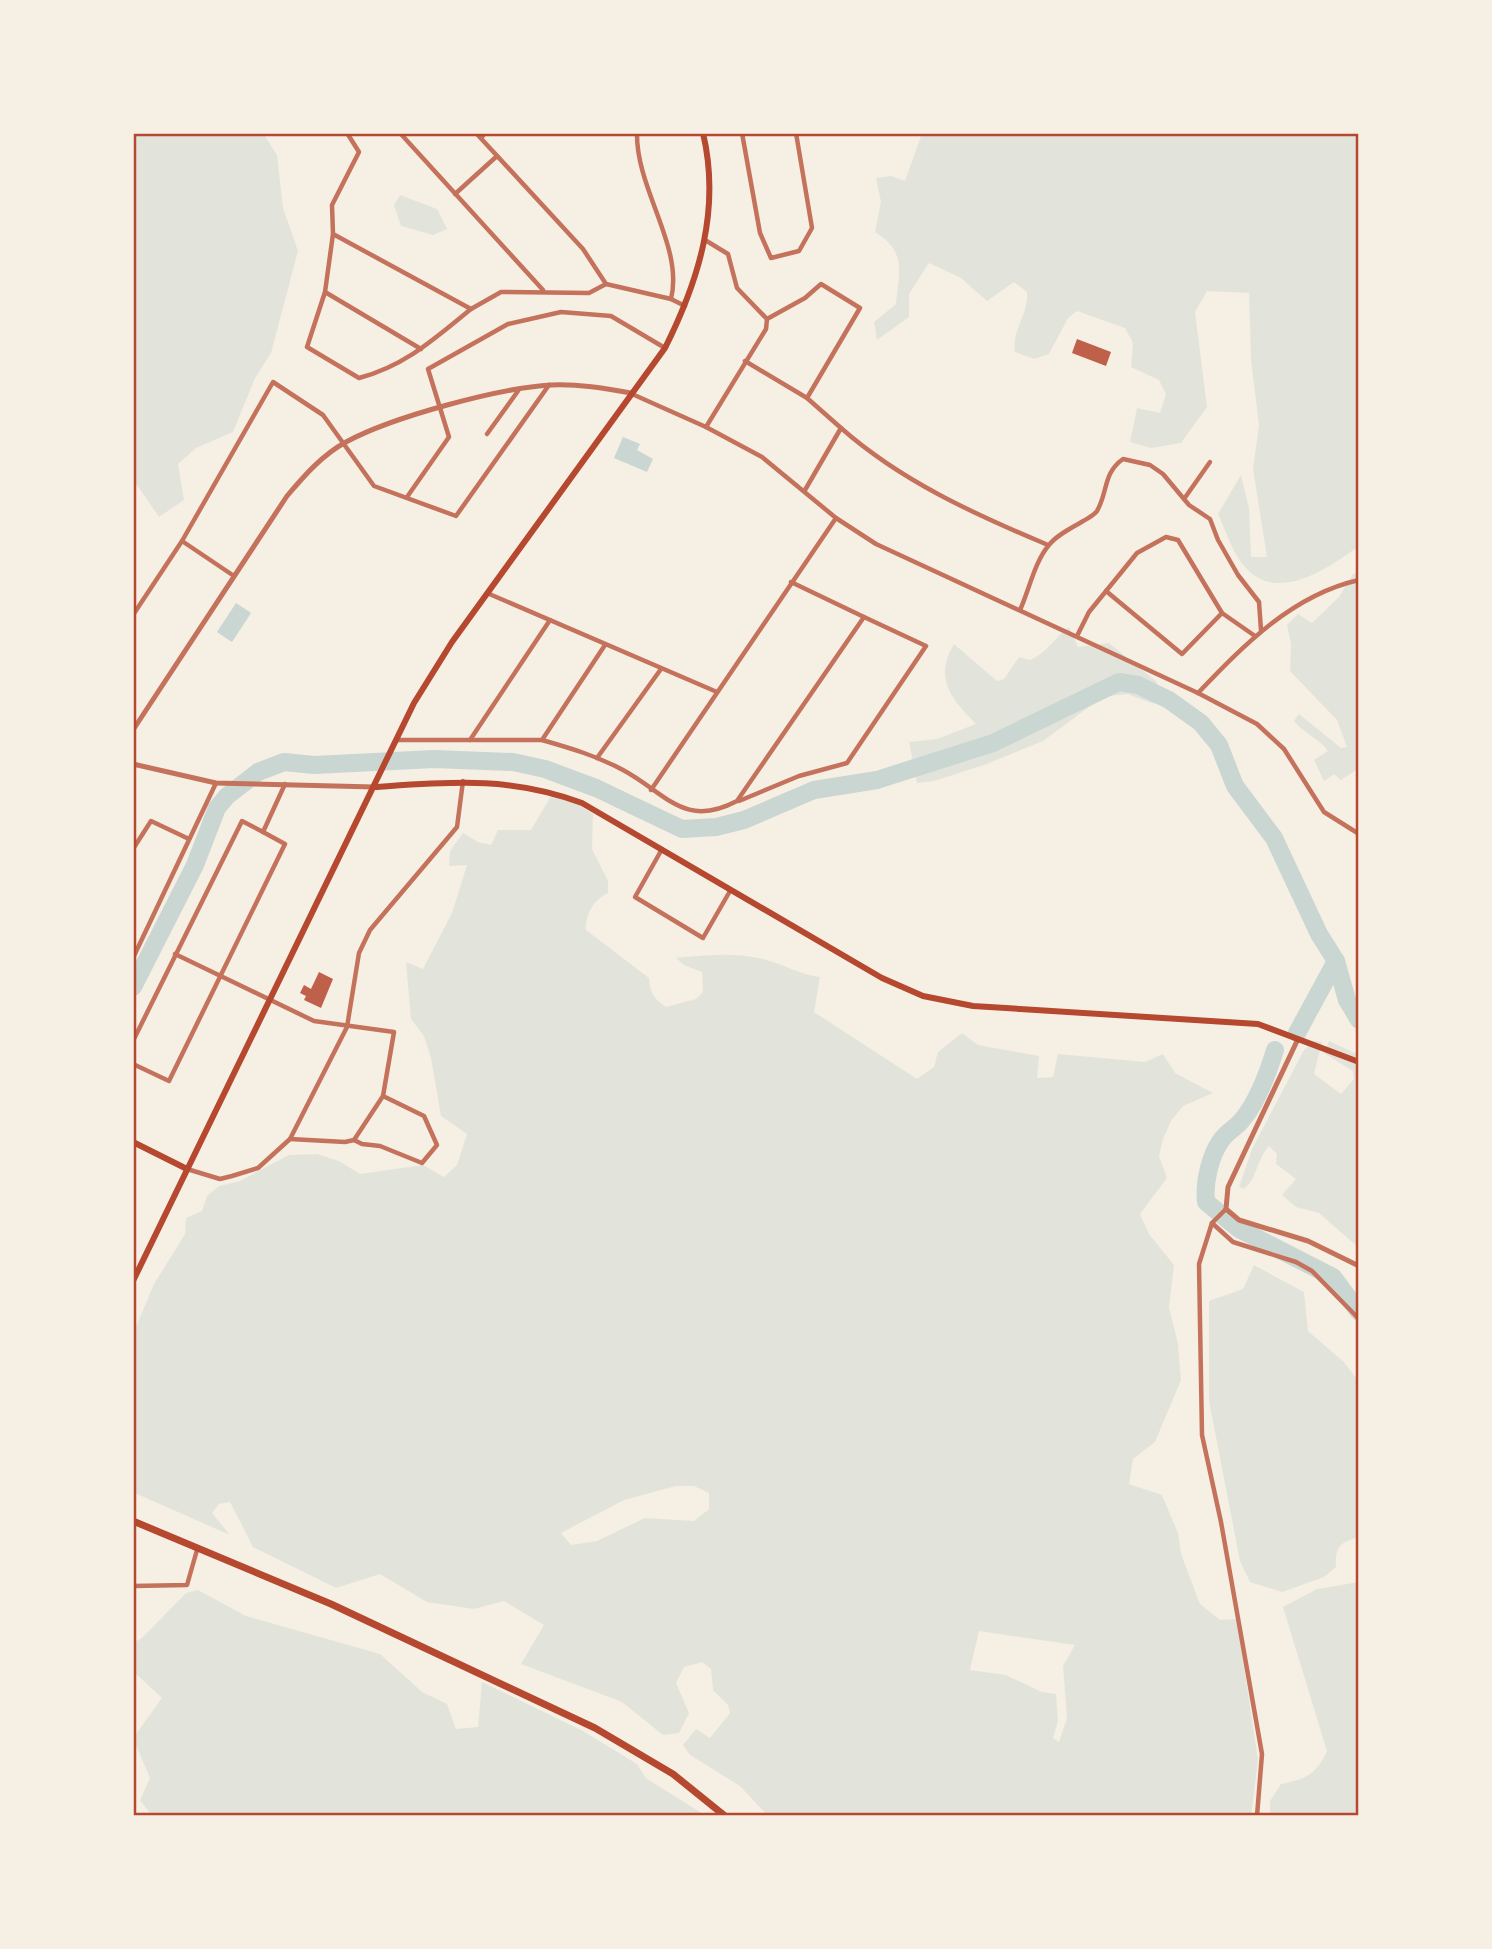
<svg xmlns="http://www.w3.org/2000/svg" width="1492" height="1949" font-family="Literata,serif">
<rect width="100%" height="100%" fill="#f6efe4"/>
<g fill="#e2e4dc" fill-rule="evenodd">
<path d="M133 133H263L277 155 283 208 298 251 271 353 255 378 233 432 196 448 178 464 184 500 159 517 137 485 133 488Z"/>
<path d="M922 133H1359V546C1330 567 1278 604 1246 568 1233 555 1226 531 1218 514L1241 475 1249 508 1251 557H1267L1253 469 1259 425 1251 360 1249 293 1207 291 1195 312 1207 407 1181 443 1151 448 1130 442 1137 408 1160 413 1166 394 1159 380 1131 367 1133 343 1125 328 1077 311 1068 318 1049 354 1034 359 1015 352C1011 331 1029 314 1027 292L1014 282 987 301 961 278 929 263 909 294V317L877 340 874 322 896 304C899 271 907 252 875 232L881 202 876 178 891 176 905 181Z"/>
<path d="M400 195 437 209 447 229 433 235 401 226 394 205Z"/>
<path d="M1359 572V768L1341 780 1334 774 1324 781 1314 760 1328 751C1319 738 1304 734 1294 721L1299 714 1341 748 1347 747 1337 720 1290 671 1291 644 1287 625 1298 614 1312 623 1339 597 1353 574Z"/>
<path d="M1069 627 1078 647 1109 643 1157 682 1154 704 1127 694 1110 696 1093 704 1043 741 984 765 934 781 917 783 909 742 937 739 976 724C952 699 933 679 954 644L997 681 1004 679 1019 657 1030 660C1047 653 1054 638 1069 627Z"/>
<path d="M551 796 579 805 593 814 592 849 608 881V893C593 900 585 915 586 930L649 978C650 993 654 999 666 1007L696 999 703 992 702 972 684 965 676 958C706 955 734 952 763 959 784 964 800 975 820 977L814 1012 917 1079 934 1067 938 1052 962 1033 978 1045 1039 1056 1037 1078 1053 1077 1058 1054 1145 1062 1163 1054 1175 1073 1213 1093 1183 1106 1171 1121 1163 1139 1159 1156 1167 1178 1140 1214 1149 1234 1174 1265 1169 1307 1178 1344 1181 1380 1155 1442 1133 1459 1129 1484 1162 1495 1178 1533 1181 1554 1200 1604 1220 1620 1237 1619 1258 1760 1251 1816H768L740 1786 690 1755 683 1745 696 1729 710 1738 730 1713 728 1705 713 1690 711 1669 702 1662 684 1667 676 1683 689 1713 679 1733 663 1735 622 1702 521 1664 544 1625 504 1601 474 1609 427 1602 380 1574 336 1588 253 1547 230 1502 219 1504 212 1513 230 1535 137 1494 133 1489V1334L154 1284 185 1234 186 1218 202 1211 207 1196 219 1186 240 1181 289 1155 317 1154 339 1161 360 1174 423 1165 444 1177 457 1165 467 1134 441 1116 431 1058 424 1036 411 1019 406 962 423 969 452 913 467 865 449 866 450 851 463 833 478 842 491 845 498 830H531ZM676 1486H694L709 1493V1509L694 1521 645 1518 597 1541 571 1545 561 1533 624 1500ZM979 1631 1075 1645 1063 1666 1067 1718 1059 1742 1053 1738 1058 1721 1056 1694 1042 1692 1006 1675 970 1670Z"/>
<path d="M1313 1041 1322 1042 1314 1074 1341 1094 1354 1079 1353 1071 1324 1053 1329 1041 1359 1055V1248L1319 1213 1296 1207 1282 1195 1296 1179 1276 1164 1277 1154 1269 1146C1257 1159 1257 1179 1244 1189L1239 1187 1252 1149 1304 1050Z"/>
<path d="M1254 1265 1304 1292 1308 1331 1344 1362 1359 1382V1537C1340 1542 1335 1547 1336 1567L1324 1577 1282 1592 1250 1582 1240 1561 1209 1401V1301L1243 1289Z"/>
<path d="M1359 1582V1816H1270V1801L1281 1784C1305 1779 1316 1775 1327 1751L1283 1607 1317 1589Z"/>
<path d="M198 1590 246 1616 380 1654 422 1692 447 1704 456 1729 478 1727 482 1682 583 1731 637 1764 646 1778 706 1816H152L140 1800 150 1778 133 1738 162 1698 133 1671V1643L142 1638 186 1593Z"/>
</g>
<g fill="#c9d6d2">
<path d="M623 437 640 444 637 450 653 459 647 472 614 458Z"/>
<path d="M236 603 251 613 232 642 217 632Z"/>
</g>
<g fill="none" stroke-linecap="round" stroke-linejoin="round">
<g stroke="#c9d6d2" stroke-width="18">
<path d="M133 987 195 865 217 808 227 796 258 772 284 762 314 765 434 759 513 762 545 769 596 788 682 829 716 827 744 820 814 790 877 780 993 743 1119 682 1138 685 1169 700 1201 723 1219 745 1235 786 1274 838 1319 934 1336 961 1347 1000 1359 1020"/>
<path d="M1297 1033 1336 961"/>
<path d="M1275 1050C1268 1073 1258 1101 1242 1120 1237 1127 1228 1131 1222 1139 1210 1155 1204 1182 1206 1202L1239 1229 1333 1277 1359 1312"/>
</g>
</g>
<g fill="#bf614a">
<path d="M1077 339 1111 352 1106 366 1072 353Z"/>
<path d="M319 972 333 979 321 1008 304 1000 306 996 300 993 304 985 311 989Z"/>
</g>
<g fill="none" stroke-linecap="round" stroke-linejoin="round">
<g stroke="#c5725c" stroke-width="4.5">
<path d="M400 133 543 290"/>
<path d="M476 133 583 249 606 284"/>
<path d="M637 133C636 189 684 247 671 299"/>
<path d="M742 133 760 233 771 258 799 251 812 228 796 133"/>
<path d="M481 138 485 133"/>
<path d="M455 194 497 156"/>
<path d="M333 234 471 309C434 339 405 366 359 378L307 347 325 292Z"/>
<path d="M333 234 332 205 359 152 347 133"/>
<path d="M705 240 728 254 737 288 767 319 766 329 706 427"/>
<path d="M325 292 421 349"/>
<path d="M471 309 501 292 589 293 606 284 671 299 685 306"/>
<path d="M745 361 807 398 860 308 821 284 805 298 767 319"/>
<path d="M632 394 706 427 762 457 836 518 876 544 1198 693 1257 724 1284 749 1324 812 1359 834"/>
<path d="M807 398 841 428"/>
<path d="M487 434 518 391"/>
<path d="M805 490 841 428C901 481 974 514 1048 545"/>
<path d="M407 497 449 437 428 369 508 324 561 312 611 316 665 348"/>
<path d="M1184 499 1210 462"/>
<path d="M182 541 234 576"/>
<path d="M1106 591 1182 654 1222 613"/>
<path d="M487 593 717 692"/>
<path d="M1020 610C1029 590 1035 561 1049 545 1060 530 1091 520 1097 511 1108 492 1103 473 1123 459L1150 465 1163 474 1189 505 1210 519 1218 540 1238 575 1259 602 1261 630"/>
<path d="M133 615 182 541 273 382 323 415 374 486 456 516 549 385"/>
<path d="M1077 636 1089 612 1137 553 1166 537 1178 540 1222 613 1255 636"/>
<path d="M1198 693C1243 646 1292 595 1359 580"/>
<path d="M396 740H542L605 645"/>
<path d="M470 740 550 620"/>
<path d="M542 740C570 748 597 756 623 770 666 793 684 829 737 801L864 617 791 582"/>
<path d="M597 758 661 669"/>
<path d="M651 790 836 518"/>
<path d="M739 801 799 776 847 763 926 646 864 617"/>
<path d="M133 849 151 821 189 839"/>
<path d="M662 849 635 897 703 938 730 891"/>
<path d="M175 954 314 1021 394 1032 383 1096 354 1140 345 1142 290 1139"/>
<path d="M133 958 216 783"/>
<path d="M133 1041 242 821 263 832"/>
<path d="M133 1064 169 1081 285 844 263 832 285 784"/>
<path d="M354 1140 362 1144 380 1146 422 1163 437 1145 424 1116 383 1096"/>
<path d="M187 1169 220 1179 232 1176 258 1168 290 1139 347 1027 359 953 370 930 457 827 463 781"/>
<path d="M1226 1209 1212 1223 1199 1264 1202 1435 1221 1522 1262 1754 1257 1816"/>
<path d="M1212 1223 1233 1242 1296 1262 1312 1271 1359 1319"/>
<path d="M133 1586 187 1585 197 1550"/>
</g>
<g stroke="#c5725c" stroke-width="5">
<path d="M133 730 287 496C304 476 322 455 346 442 392 417 499 388 551 385 579 384 604 388 631 393"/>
<path d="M133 764 216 783 375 787"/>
<path d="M1298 1039 1228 1187 1226 1209 1239 1220 1308 1241 1359 1266"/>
</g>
<g stroke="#b5482f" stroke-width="6">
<path d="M375 787C450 782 510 776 582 803L882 978 923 996 973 1006 1258 1024 1359 1062"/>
<path d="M133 1142 187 1169"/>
<path d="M133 1281 414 703 452 642 665 348C699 280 721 209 703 133"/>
</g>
<path stroke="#b5482f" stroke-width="7" d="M133 1521 331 1604 595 1728 673 1774 725 1816"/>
</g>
<rect width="1492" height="1949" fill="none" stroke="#f6efe4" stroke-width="270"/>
<rect x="135" y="135" width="1222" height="1679" fill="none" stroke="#b5482f" stroke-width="2.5"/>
</svg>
